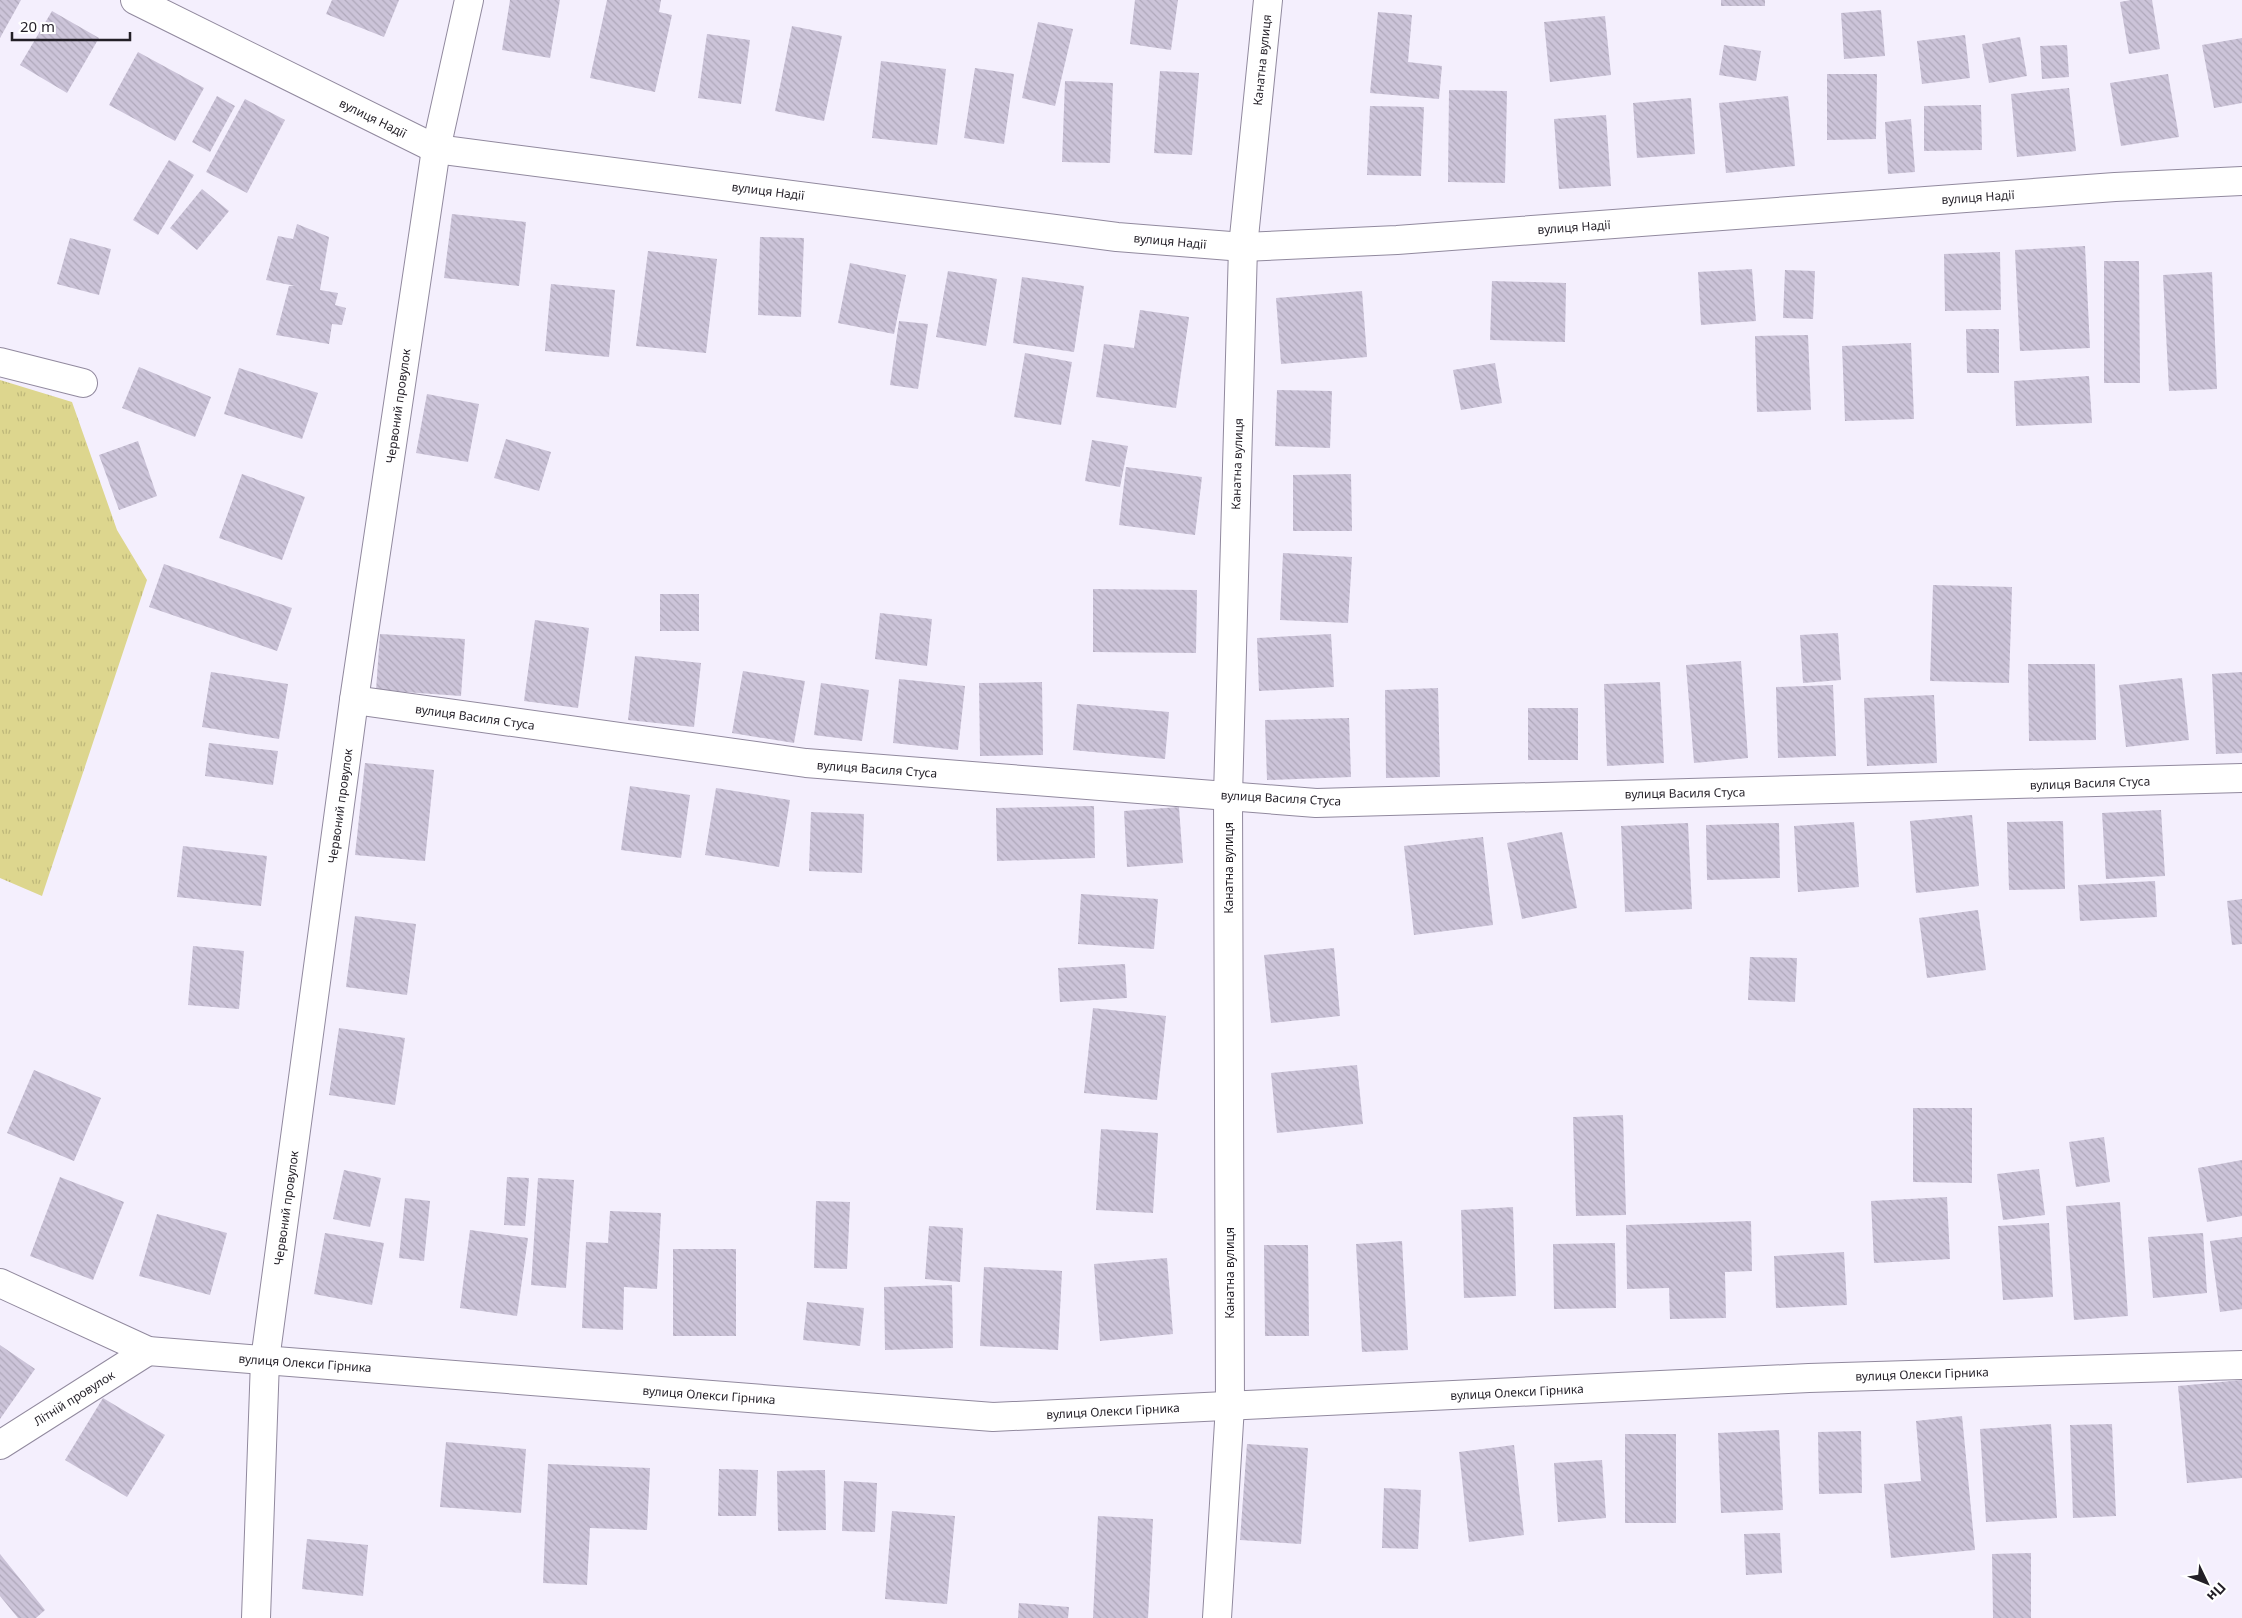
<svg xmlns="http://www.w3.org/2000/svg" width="2242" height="1618" font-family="'Noto Sans',sans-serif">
<defs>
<pattern id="park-tufts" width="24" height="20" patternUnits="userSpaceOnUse" patternTransform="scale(1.25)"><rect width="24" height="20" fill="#ddd68e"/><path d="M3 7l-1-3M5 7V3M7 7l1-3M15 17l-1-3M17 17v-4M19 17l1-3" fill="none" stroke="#bdb77a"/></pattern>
<pattern id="building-back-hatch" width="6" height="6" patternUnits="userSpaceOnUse" patternTransform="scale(1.25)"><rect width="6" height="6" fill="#ccc4d9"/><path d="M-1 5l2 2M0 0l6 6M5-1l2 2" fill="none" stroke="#afa8ba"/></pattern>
</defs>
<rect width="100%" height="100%" fill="#f4effd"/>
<path fill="url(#park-tufts)" d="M0 380 72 402 117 530 147 580 42 896 0 878Z"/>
<g fill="url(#building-back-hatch)">
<path d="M0 0H21L0 38Z"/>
<path d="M332 0H399L384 37 326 14Z"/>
<path d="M510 0H560L550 58 502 50Z"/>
<path d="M607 0H661L659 12 672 15 655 92 590 78Z"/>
<path d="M1135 0H1178L1171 50 1130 44Z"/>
<rect x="1721" y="0" width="44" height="6"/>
<path d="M2131 0H2152L2160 49 2129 54 2120 2Z"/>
<path d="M1881 10 1885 56 1844 59 1841 13Z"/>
<path d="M52 11 99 38 67 93 20 65Z"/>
<path d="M1378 12 1412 15 1408 62 1442 66 1439 99 1370 93Z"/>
<path d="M1605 16 1611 75 1550 82 1544 22Z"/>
<path d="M1038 22 1073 29 1055 106 1022 98Z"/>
<path d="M792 26 842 36 824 121 775 111Z"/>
<path d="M707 34 750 40 741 104 698 98Z"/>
<path d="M1965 35 1970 78 1922 84 1917 41Z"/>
<path d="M2020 37 2027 76 1989 83 1982 44Z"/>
<path d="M2242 38V103L2214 108 2202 45Z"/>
<path d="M1724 45 1761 51 1756 81 1719 75Z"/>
<path d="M2067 45 2069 77 2042 79 2040 46Z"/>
<path d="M138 52 204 88 175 141 109 105Z"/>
<path d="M881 61 946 69 937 145 872 138Z"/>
<path d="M975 68 1014 74 1004 144 964 138Z"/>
<path d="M1160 71 1199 73 1192 155 1154 153Z"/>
<path d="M1827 74H1877L1876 139 1827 140Z"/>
<path d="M2168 74 2179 137 2121 146 2110 83Z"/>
<path d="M1065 81 1113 83 1110 163 1062 162Z"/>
<path d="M2069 88 2076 151 2017 157 2011 94Z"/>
<path d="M1449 90 1507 91 1505 183 1448 182Z"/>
<path d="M217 96 235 106 210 152 192 142Z"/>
<path d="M1788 96 1795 166 1726 173 1719 103Z"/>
<path d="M1691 98 1695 154 1637 158 1633 103Z"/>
<path d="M245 99 285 120 247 193 206 172Z"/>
<path d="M1981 105 1982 150 1924 151V106Z"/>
<path d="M1370 106 1424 107 1421 176 1367 175Z"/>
<path d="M1606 115 1611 186 1559 189 1554 119Z"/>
<path d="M1911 119 1915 172 1888 174 1885 122Z"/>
<path d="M169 160 194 175 158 235 133 220Z"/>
<path d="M202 189 229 211 197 250 170 228Z"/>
<path d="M452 214 526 222 519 286 444 278Z"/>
<path d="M297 224 329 237 320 290 338 293 335 305 346 308 342 325 332 324 329 344 276 335 289 286H295L266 280 278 236 293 239Z"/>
<path d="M760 237 804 238 801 317 758 315Z"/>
<path d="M70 238 111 249 99 295 57 284Z"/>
<path d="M2085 246 2090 348 2020 351 2015 250Z"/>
<path d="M648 251 717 259 706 353 636 346Z"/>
<path d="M2000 252 2001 310 1945 311 1944 254Z"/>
<path d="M2104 261H2139L2140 383H2104Z"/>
<path d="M850 263 906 275 894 334 838 323Z"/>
<path d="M1752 269 1756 321 1701 325 1698 272Z"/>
<path d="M1785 270 1815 271 1813 319 1783 318Z"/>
<path d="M948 271 997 279 986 346 936 337Z"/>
<path d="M2212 272 2217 389 2169 391 2163 275Z"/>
<path d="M1022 277 1084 286 1074 352 1013 343Z"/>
<path d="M1492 281 1566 283 1565 342 1490 340Z"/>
<path d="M551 284 615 290 609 357 545 351Z"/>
<path d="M1362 291 1367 357 1281 364 1276 298Z"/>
<path d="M1140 310 1189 317 1176 408 1096 397 1104 344 1134 348Z"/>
<path d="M899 321 928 324 918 389 890 385Z"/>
<path d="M1966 329H1999V373H1967Z"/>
<path d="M1808 335 1811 410 1757 412 1755 336Z"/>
<path d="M1911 343 1914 419 1845 421 1842 346Z"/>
<path d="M1025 353 1072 362 1061 425 1014 417Z"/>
<path d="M1495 363 1502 403 1461 410 1453 370Z"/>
<path d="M139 367 211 397 195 437 122 408Z"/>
<path d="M239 368 318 393 302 439 224 414Z"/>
<path d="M2089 376 2092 423 2016 426 2014 381Z"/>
<path d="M1277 390 1332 391 1330 448 1275 446Z"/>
<path d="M427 394 479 404 468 462 416 453Z"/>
<path d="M506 439 551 452 539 491 494 478Z"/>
<path d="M1092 440 1128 446 1120 487 1085 481Z"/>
<path d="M138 441 157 496 119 510 99 455Z"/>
<path d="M1126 467 1202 477 1195 535 1119 525Z"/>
<path d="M242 474 305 497 282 560 219 538Z"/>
<path d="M1351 474 1352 531H1293V475Z"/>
<path d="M1283 553 1352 557 1348 623 1280 620Z"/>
<path d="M164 564 292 608 277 651 149 607Z"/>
<path d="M1933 585 2012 587 2009 683 1930 681Z"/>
<path d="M1093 589 1197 590 1196 653 1093 652Z"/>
<rect x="660" y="594" width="39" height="37"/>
<path d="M880 613 932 619 927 666 875 659Z"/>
<path d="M535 620 589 628 578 708 524 701Z"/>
<path d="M1838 633 1841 680 1803 683 1800 635Z"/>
<path d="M380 634 465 639 461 696 376 690Z"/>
<path d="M1331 634 1334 687 1259 691 1257 638Z"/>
<path d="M635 656 701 663 694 727 628 720Z"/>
<path d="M1741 661 1748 758 1694 763 1686 665Z"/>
<path d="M2028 664H2095L2096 740 2029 741Z"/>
<path d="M743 671 805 681 794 743 732 733Z"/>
<path d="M211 672 288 684 279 739 202 727Z"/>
<path d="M2242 672V753L2216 754 2212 674Z"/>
<path d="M2182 678 2189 740 2126 747 2119 685Z"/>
<path d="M899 679 965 686 958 750 893 743Z"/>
<path d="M1042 682 1043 755 980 756 979 683Z"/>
<path d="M1660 682 1664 763 1607 766 1604 684Z"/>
<path d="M821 683 869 690 862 741 814 735Z"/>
<path d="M1833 685 1836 756 1778 758 1776 687Z"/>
<path d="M1438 688 1440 777 1386 778 1385 690Z"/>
<path d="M1934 695 1937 763 1867 766 1864 698Z"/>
<path d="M1077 704 1169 712 1165 759 1073 750Z"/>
<rect x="1528" y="708" width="50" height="52"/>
<path d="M1349 718 1351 777 1267 780 1265 720Z"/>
<path d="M209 743 278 751 273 785 205 776Z"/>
<path d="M365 763 434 770 425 861 355 855Z"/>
<path d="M630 786 690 795 681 858 621 850Z"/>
<path d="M716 788 790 800 779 867 705 855Z"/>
<path d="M1094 806 1095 858 997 861 996 808Z"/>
<path d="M1179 807 1183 863 1127 867 1124 811Z"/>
<path d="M2161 810 2165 876 2106 879 2102 813Z"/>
<path d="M811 812 864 814 862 873 809 871Z"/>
<path d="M1972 815 1979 886 1916 893 1910 821Z"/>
<path d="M2063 821 2065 889 2009 890 2007 822Z"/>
<path d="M1854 822 1859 887 1798 892 1794 826Z"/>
<path d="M1688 823 1692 909 1625 912 1621 826Z"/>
<path d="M1779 823 1780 878 1707 880 1706 825Z"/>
<path d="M1562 832 1577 908 1522 919 1507 843Z"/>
<path d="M1483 837 1493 925 1414 935 1404 846Z"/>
<path d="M183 846 267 856 261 906 177 897Z"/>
<path d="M2155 881 2157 917 2080 921 2078 885Z"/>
<path d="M1081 894 1158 899 1154 949 1078 944Z"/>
<path d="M2242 899V944L2232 945 2227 901Z"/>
<path d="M1978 910 1986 970 1927 978 1919 918Z"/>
<path d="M355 916 416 924 407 995 346 987Z"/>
<path d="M193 946 244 951 239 1009 188 1005Z"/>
<path d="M1334 948 1340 1016 1271 1023 1264 955Z"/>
<path d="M1750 957 1797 958 1795 1002 1748 1000Z"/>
<path d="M1125 964 1127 998 1060 1002 1058 968Z"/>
<path d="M1093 1008 1166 1016 1157 1100 1084 1093Z"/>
<path d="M339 1028 405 1038 395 1105 329 1095Z"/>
<path d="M1357 1065 1363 1124 1277 1133 1271 1073Z"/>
<path d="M34 1070 101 1098 74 1161 7 1133Z"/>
<path d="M1913 1108H1972V1183L1913 1182Z"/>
<path d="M1623 1115 1626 1215 1576 1216 1573 1117Z"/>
<path d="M1101 1129 1158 1133 1153 1213 1096 1210Z"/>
<path d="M2104 1137 2110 1182 2076 1187 2069 1142Z"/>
<path d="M2242 1160V1216L2207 1222 2198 1168Z"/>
<path d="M2039 1169 2045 1215 2003 1220 1997 1174Z"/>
<path d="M344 1170 381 1178 370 1227 333 1219Z"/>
<path d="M60 1177 124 1202 93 1280 30 1256Z"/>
<path d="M507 1177 529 1178 525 1226 504 1225Z"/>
<path d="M538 1178 574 1180 566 1288 531 1285Z"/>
<path d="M1947 1197 1950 1259 1874 1263 1871 1201Z"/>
<path d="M405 1198 430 1201 424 1261 399 1258Z"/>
<path d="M816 1201 850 1202 847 1269 814 1268Z"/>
<path d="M2120 1202 2128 1316 2074 1320 2066 1206Z"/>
<path d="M1513 1207 1516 1296 1464 1298 1461 1210Z"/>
<path d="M610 1211 661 1213 657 1289 624 1287 623 1330 582 1328 586 1242 608 1243Z"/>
<path d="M157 1214 227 1233 210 1295 139 1276Z"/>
<path d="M1751 1221 1752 1271 1725 1272 1726 1318 1670 1319 1669 1288 1627 1289 1626 1225Z"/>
<path d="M2049 1223 2053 1297 2003 1300 1998 1226Z"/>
<path d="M929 1226 963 1228 960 1282 925 1279Z"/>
<path d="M470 1230 528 1238 517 1316 460 1308Z"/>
<path d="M325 1233 384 1243 372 1305 314 1294Z"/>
<path d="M2203 1233 2207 1293 2153 1298 2148 1237Z"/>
<path d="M2242 1237V1309L2220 1312 2210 1241Z"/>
<path d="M1402 1241 1408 1350 1362 1352 1356 1244Z"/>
<path d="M1615 1243 1616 1308 1554 1309 1553 1244Z"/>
<path d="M1264 1245H1308L1309 1336H1265Z"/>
<rect x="673" y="1249" width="63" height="87"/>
<path d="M1844 1252 1847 1305 1776 1308 1774 1256Z"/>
<path d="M1167 1258 1173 1334 1100 1341 1094 1264Z"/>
<path d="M984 1267 1062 1271 1058 1350 980 1346Z"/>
<path d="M952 1285 953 1348 885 1350 884 1287Z"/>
<path d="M807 1302 864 1308 860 1346 803 1340Z"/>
<path d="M0 1345 35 1369 0 1419Z"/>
<path d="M2242 1380V1478L2187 1483 2178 1386Z"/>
<path d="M103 1398 165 1435 127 1497 65 1460Z"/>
<path d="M1962 1416 1975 1550 1891 1558 1884 1484 1921 1481 1916 1421Z"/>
<path d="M2051 1424 2057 1518 1986 1522 1980 1429Z"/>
<path d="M2112 1424 2116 1516 2073 1518 2070 1425Z"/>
<path d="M1779 1430 1783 1510 1721 1513 1718 1433Z"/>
<path d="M1861 1431 1862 1493 1819 1494 1818 1432Z"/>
<rect x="1625" y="1434" width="51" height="89"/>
<path d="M446 1442 526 1449 521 1513 440 1507Z"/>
<path d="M1247 1444 1308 1448 1301 1544 1240 1540Z"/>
<path d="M1514 1445 1524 1535 1469 1542 1459 1452Z"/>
<path d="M1602 1460 1606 1518 1558 1522 1554 1463Z"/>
<path d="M548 1464 650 1468 647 1530 590 1528 587 1585 543 1583Z"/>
<path d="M719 1469 758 1470 756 1516H718Z"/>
<path d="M825 1470 826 1530 778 1531 777 1471Z"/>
<path d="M844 1481 877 1483 875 1532 842 1531Z"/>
<path d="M1384 1488 1421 1490 1418 1549 1382 1548Z"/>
<path d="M892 1511 955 1516 947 1604 885 1599Z"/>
<path d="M1098 1516 1153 1519 1148 1618H1093Z"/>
<path d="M1780 1533 1782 1573 1746 1575 1744 1534Z"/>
<path d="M307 1539 368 1545 363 1596 302 1589Z"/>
<path d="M2031 1553V1618H1993L1992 1554Z"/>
<path d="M0 1554 45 1610 36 1618H18L0 1596Z"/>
<path d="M1019 1603 1069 1607 1068 1618H1018Z"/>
</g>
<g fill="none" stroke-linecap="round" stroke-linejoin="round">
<defs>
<g id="minor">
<path d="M135 0 436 149 1117 237 1243 247 1397 240 2115 187 2242 181"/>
<path d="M0 362 83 383"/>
<path d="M354 700 806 763 1316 803 2242 778"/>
<path d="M0 1283 148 1351 993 1417 1809 1378 2242 1365"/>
<path d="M0 1445 148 1351"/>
<path d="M256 1618 265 1360 354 700 436 149 469 0"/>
<path d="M1217 1618 1230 1406 1228 796 1243 247 1268 0"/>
</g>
</defs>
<use href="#minor" stroke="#91899e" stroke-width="30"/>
<use href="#minor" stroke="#fff" stroke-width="28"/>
</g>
<g text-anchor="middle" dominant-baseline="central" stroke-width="4" stroke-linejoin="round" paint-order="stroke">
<g font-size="12" fill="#231f27" stroke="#fff">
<text transform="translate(1262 60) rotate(-84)">Канатна вулиця</text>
<text transform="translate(373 118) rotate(26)">вулиця Надії</text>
<text transform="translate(768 191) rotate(7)">вулиця Надії</text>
<text transform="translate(1978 197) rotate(-4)">вулиця Надії</text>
<text transform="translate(1574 227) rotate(-4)">вулиця Надії</text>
<text transform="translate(1170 241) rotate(5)">вулиця Надії</text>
<text transform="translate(398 406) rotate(-82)">Червоний провулок</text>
<text transform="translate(1237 464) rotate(-88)">Канатна вулиця</text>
<text transform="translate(475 717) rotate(8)">вулиця Василя Стуса</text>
<text transform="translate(877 769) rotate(4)">вулиця Василя Стуса</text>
<text transform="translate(2090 783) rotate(-2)">вулиця Василя Стуса</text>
<text transform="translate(1685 793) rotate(-1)">вулиця Василя Стуса</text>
<text transform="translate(1281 798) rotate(3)">вулиця Василя Стуса</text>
<text transform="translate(340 806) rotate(-82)">Червоний провулок</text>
<text transform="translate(1228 868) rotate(-90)">Канатна вулиця</text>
<text transform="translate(286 1208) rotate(-82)">Червоний провулок</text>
<text transform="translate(1229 1273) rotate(-90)">Канатна вулиця</text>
<text transform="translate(305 1363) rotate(4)">вулиця Олекси Гірника</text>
<text transform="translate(1922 1374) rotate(-2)">вулиця Олекси Гірника</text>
<text transform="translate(1517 1392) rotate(-3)">вулиця Олекси Гірника</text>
<text transform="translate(709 1395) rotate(4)">вулиця Олекси Гірника</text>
<text transform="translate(74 1398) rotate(-32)">Літній провулок</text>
<text transform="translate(1113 1411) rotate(-3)">вулиця Олекси Гірника</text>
</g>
</g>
<g transform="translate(2207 1583) rotate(133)" stroke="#ffffff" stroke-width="4" paint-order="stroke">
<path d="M0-4L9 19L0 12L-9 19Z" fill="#231f27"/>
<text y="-8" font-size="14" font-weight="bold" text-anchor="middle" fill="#231f27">Пн</text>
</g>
<path d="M12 32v8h118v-8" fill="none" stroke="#231f27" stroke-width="2.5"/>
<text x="20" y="32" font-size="15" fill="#231f27" stroke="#ffffff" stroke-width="4" paint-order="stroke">20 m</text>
</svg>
